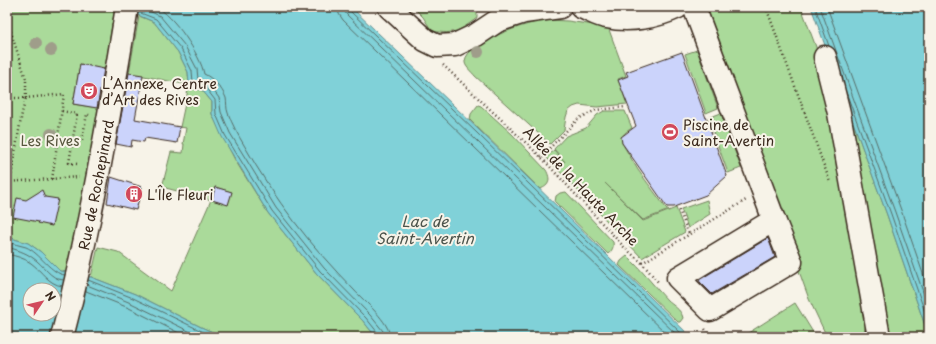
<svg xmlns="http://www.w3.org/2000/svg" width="936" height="344" font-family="'Playpen Sans',sans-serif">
<rect width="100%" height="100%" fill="#f7f3e8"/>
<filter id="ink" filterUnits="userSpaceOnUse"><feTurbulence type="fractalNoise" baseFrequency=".025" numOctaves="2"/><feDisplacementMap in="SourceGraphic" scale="8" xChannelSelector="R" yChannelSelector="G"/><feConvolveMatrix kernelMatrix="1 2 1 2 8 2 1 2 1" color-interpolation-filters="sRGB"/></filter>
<g filter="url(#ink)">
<g fill="#aada9a" stroke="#72825c" fill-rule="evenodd">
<path d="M7 7H75L78 10 95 7H115L105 69 99 68 98 79 91 77 93 67 80 64 73 104 99 108 85 188 67 272 60 271 41 252 28 243 7 237Z"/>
<path d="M413 7H493L488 9H477V18C459 31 455 35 432 31L423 17Z"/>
<path d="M704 7H801L816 47 834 113 870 305 863 337H827L809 299Z"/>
<path d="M139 16 154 22 178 52 188 72 189 85 195 89 202 90 212 102V114L235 160 268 213 317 274 363 321 376 337H224L201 327 135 294 91 277 98 247 118 252 171 291 211 200 162 187 171 152 183 153 184 144H183L186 128 180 127 189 85 129 73ZM215 187 231 192 228 204 212 200Z"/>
<path d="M547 20 568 21 608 27 626 76 618 79 627 104 597 107 579 105 573 107 568 111 566 117 564 130 550 144 475 76C472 72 464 66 465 61 467 41 530 22 547 20Z"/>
<path d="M697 50 718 108 706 113 685 54Z"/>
<path d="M478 105 481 106 512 134 546 170C551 179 550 186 540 189L470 120 471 114Z"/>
<path d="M604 111H625L632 128C626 132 621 134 622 143L638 170 666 208 669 210 643 220 605 183 643 221 676 208 685 232 642 258 546 157 554 150 565 162 554 149 566 136 586 128 597 115Z"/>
<path d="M721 113 741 168 728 173 708 118Z"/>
<path d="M852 119 887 215 929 337H887L852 140Z"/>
<path d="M566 192 613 242C614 247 612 251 608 254L555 202 556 196 560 193Z"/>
<path d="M707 200 710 214 688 228 681 209Z"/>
<path d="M627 256C642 270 653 285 667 300 673 306 681 309 683 318L680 322H678L619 265 621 261Z"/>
<path d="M795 303 814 334 810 337H742Z"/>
</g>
<g fill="#80d1d8" stroke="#648e8e" fill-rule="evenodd">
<path d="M119 7H351L479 130 691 337H376L363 321 317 274 268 213 222 137 212 114V102L202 90 195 89 189 85 188 72 178 52 154 22Z"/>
<path d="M811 7H929V337L887 215Z"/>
<path d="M7 237 28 243 41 252 60 271 91 277 135 294 201 327 224 337H7ZM30 290H54V314H30Z"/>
</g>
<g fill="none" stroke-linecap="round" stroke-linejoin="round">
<g stroke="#576d68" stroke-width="1">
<path d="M140 7 160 16 185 46 197 69 198 79 208 83 219 98 221 112 230 133 276 208 324 268 370 315 383 331 384 337"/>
<path d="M156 7C173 14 201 56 204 74 213 78 222 88 226 98 227 103 226 108 228 113 232 124 238 135 244 145 275 200 310 245 354 290 364 301 390 322 390 337"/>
<path d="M338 7 339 14 343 20 670 337"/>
<path d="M344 7 345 12 347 15 679 337"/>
<path d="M349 7 351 12 477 133 685 337"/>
<path d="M815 7 829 46"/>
<path d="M820 7 895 212 929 309"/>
<path d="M827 7 901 210 929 291"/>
<path d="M138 12 156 19 181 49 192 71 193 82 205 87 215 100 216 114 225 135 272 211 320 271 366 318 378 333 379 337"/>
<path d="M846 92 891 214 929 324"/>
<path d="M7 242C13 244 20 245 26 247 40 253 51 274 65 275"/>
<path d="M7 247C17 250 25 252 33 258 44 265 50 279 63 280"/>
<path d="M7 254C16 256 24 258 31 263 42 271 48 284 62 286"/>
<path d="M88 280 133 298 214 337"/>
<path d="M87 285 131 303 201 337"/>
<path d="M86 291 129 308 187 337"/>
</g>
</g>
<g fill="#cbd3fb" stroke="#3b2a1e">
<path d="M682 52 727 176 706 195 674 207H667L622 143 621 137 636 126 618 80 628 76 626 72Z"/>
<path d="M80 64 104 69 97 108 73 104Z"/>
<path d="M129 73 143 75 135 119 180 127 177 143 145 138 144 142 132 140 131 147 116 144Z"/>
<path d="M111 177 142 187 136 210 107 203Z"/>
<path d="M215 187 232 192 228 205 212 200Z"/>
<path d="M42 190 45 197 58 199 52 226 38 223 39 222 13 217 17 198 26 200Z"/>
<path d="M768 238 775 257 712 294 700 282 699 280Z"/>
</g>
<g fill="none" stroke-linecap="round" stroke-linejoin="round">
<defs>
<g id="minor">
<path d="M389 7 425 40 437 46 455 45 476 35 497 21 524 12 560 7"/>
<path d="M581 7C589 10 598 16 607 17 630 22 657 17 678 7"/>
<path d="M694 7 774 220"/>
<path d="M825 57 839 113 879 337"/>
<path d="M774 220 791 262 710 310 678 278Z"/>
<path id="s1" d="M62 337C90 229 109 118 127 7"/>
</g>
</defs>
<use href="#minor" stroke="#3b2a1e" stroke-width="25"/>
<g stroke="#3b2a1e" stroke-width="2.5" stroke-dasharray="1 3" stroke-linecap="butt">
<path d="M766 7 830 182"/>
<path d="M7 20 26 79V98L64 94 52 180"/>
<path d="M443 65 541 157 624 247 642 263 659 283"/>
<path d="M7 98H26L22 113 10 182"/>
<path d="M62 111 77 114 69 163 78 164V163"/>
<path d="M82 140 87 114 89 115"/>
<path d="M541 157 578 119 596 110 625 107"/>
<path d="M7 182 79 177"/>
<path d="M679 210 689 234"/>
<path d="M642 263 746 200"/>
<path d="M705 329 710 337"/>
</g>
<use href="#minor" stroke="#f7f3e8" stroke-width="22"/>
</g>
<g fill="#9f9d8a">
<circle cx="36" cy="43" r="6"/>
<circle cx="51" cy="50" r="6"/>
<circle cx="478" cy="52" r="6"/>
<circle cx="51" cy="134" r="6"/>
</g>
</g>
<defs>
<symbol id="theatre-disc" viewBox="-11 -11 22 22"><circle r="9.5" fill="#d1495b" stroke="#f7f3e8"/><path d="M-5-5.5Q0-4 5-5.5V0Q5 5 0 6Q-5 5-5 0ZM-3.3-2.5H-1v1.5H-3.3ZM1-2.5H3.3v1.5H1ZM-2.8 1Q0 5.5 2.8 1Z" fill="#fff"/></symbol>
<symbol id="stadium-disc" viewBox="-11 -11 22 22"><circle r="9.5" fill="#d1495b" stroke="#f7f3e8"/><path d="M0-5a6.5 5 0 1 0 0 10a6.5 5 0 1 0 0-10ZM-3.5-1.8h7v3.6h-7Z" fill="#fff"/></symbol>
<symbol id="building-disc" viewBox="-11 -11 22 22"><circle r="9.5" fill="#d1495b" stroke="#f7f3e8"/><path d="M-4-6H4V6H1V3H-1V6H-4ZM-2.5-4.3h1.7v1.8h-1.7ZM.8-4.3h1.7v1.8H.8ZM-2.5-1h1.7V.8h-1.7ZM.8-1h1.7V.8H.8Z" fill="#fff"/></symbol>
</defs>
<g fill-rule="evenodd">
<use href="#theatre-disc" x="79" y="81" width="20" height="20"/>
<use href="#stadium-disc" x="660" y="122" width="20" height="20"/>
<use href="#building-disc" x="124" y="184" width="20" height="20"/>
</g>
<g text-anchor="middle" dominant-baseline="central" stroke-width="4" stroke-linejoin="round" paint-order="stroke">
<g font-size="14" fill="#3b2a1e" stroke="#f7f3e8" text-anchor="start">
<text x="102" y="83">LʼAnnexe, Centre<tspan x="102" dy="16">dʼArt des Rives</tspan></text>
<text x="683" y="124">Piscine de<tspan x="683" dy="16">Saint-Avertin</tspan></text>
<text x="147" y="194">L'Île Fleuri</text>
</g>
<g font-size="14" fill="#57563d" stroke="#f7f3e8">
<text x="50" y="140">Les Rives</text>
</g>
<g font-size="14" fill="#3b2a1e" stroke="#f7f3e8">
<text stroke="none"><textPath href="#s1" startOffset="156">Rue de Rochepinard</textPath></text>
<text transform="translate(581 186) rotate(46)">Allée de la Haute Arche</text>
</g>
<g font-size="15" font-style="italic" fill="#4c544c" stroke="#f7f3e8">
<text x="425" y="220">Lac de<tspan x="425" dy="17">Saint-Avertin</tspan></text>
</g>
</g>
<rect width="936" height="344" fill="none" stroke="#f7f3e8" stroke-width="24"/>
<rect x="12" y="12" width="912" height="320" fill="none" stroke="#3b2a1e" stroke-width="1.5" filter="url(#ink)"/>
<g transform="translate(42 302) rotate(55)"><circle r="19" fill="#f7f3e8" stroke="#aca397"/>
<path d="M0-3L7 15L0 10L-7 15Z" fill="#d1495b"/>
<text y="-6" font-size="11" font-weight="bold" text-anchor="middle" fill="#3b2a1e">N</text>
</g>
</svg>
